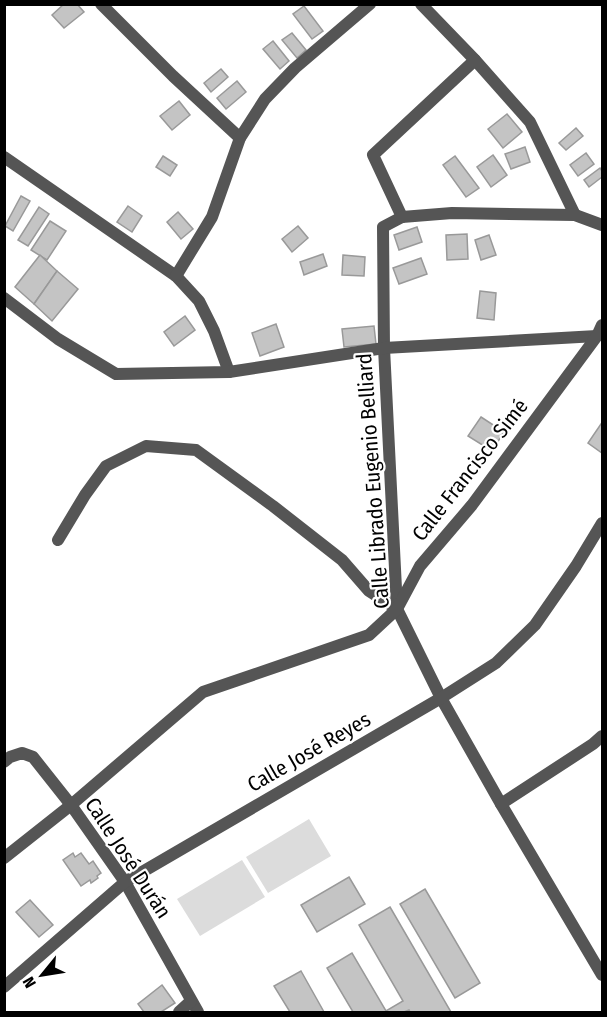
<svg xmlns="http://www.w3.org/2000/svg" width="607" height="1017" font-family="'Fira Sans Condensed',sans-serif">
<rect width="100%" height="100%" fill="#fff"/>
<g fill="#dcdcdc">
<path d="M309 819 331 856 268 893 246 857Z"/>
<path d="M242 860 265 897 200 936 177 899Z"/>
</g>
<g fill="#c4c4c4" stroke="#999" stroke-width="1.5">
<path d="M64 4H77L84 12 64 28 52 15Z"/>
<path d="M304 6 323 31 312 39 293 14Z"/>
<path d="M292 33 306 50 297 58 282 40Z"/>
<path d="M273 41 289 61 280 69 263 49Z"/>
<path d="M221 69 228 77 211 92 204 83Z"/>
<path d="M237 81 246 92 226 109 217 98Z"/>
<path d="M179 101 190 115 172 130 160 116Z"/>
<path d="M507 114 522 132 503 148 488 129Z"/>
<path d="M576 128 583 136 566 150 559 143Z"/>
<path d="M525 147 530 162 511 169 505 154Z"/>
<path d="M586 153 594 164 578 176 570 165Z"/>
<path d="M493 155 507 175 491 187 477 167Z"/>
<path d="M163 156 177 165 170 176 156 167Z"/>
<path d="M455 156 479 188 466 197 443 165Z"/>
<path d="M600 168 602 171V177L589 187 584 180Z"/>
<path d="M21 196 30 201 13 231 5 226Z"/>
<path d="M128 206 142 216 132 232 117 222Z"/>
<path d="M39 207 49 214 28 246 18 240Z"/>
<path d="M178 212 193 229 181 239 167 222Z"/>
<path d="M50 221 66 231 47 260 31 250Z"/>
<path d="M298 226 308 238 292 252 282 239Z"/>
<path d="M417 227 422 242 399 250 394 235Z"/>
<path d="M467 234 468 259 447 260 446 235Z"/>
<path d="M489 235 496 255 481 260 475 240Z"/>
<path d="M323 254 327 266 304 275 300 262Z"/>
<path d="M40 255 57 271 34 304 15 287Z"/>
<path d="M343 255 365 257 364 276 342 275Z"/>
<path d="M421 258 427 274 399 284 393 268Z"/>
<path d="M57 271 78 289 52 321 34 304Z"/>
<path d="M480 291 496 293 494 320 477 318Z"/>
<path d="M185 316 195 330 174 346 164 332Z"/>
<path d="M276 324 284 347 260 356 252 333Z"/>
<path d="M374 326 376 344 344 347 342 329Z"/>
<path d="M481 417 504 432 492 451 468 436Z"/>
<path d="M601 424 602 425V453L588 443Z"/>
<path d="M73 853 75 857 81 853 89 864 93 861 101 873 97 876 98 878 91 883 90 880 81 886 63 860Z"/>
<path d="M349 877 365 904 317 932 301 905Z"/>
<path d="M425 889 480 983 455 998 400 904Z"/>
<path d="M30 900 53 925 39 937 16 912Z"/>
<path d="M390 907 451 1012H410L409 1010 404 1012H353L327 968 352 953 386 1011 403 1001 359 925Z"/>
<path d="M301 971 324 1012H290L274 986Z"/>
<path d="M162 985 175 1003 161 1012H144L138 1004Z"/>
</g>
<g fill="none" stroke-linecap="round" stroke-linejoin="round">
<g stroke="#555" stroke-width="12">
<path d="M101 4 173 76 240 138"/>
<path d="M421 4 475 60 530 122 575 215"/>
<path d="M4 157 176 276 199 301 214 331 229 372"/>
<path d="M402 217 373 155 475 60"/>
<path d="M602 225 575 215 452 213 402 217 383 227 384 348 397 609 441 698 501 804 602 975"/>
<path d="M176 276 212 217 240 138 265 99 295 68 370 4"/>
<path d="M4 298 58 339 116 374 229 372 384 348 597 336"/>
<path d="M58 540 85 495 106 466 146 446 196 450 273 506 342 560 369 591 397 609"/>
<path d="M4 762 10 757 22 753 33 757 71 805 125 882 198 1012"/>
<path d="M501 804 593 744 602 736"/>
<path d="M4 858 71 805 203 692 369 635 397 609 420 566 472 505 597 336 602 325"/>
<path d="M4 987 125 882 441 698 496 663 535 625 576 566 602 523"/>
<path d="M179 1012 191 1001"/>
</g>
</g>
<g text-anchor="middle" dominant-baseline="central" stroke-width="4.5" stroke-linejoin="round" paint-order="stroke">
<g font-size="21" fill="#000" stroke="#fff">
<text transform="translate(470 470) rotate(-52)">Calle Francisco Simé</text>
<text transform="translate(373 481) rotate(-94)">Calle Librado Eugenio Belliard</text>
<text transform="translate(309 752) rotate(-30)">Calle José Reyes</text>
<text transform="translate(128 858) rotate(57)">Calle José Durán</text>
</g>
</g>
<rect width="607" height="1017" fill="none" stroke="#000000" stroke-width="12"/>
<g transform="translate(42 975) rotate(240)" stroke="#ffffff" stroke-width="4.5" paint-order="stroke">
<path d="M0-4.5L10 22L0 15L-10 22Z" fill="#000000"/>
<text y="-9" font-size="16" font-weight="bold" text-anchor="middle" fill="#000000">N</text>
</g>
</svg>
